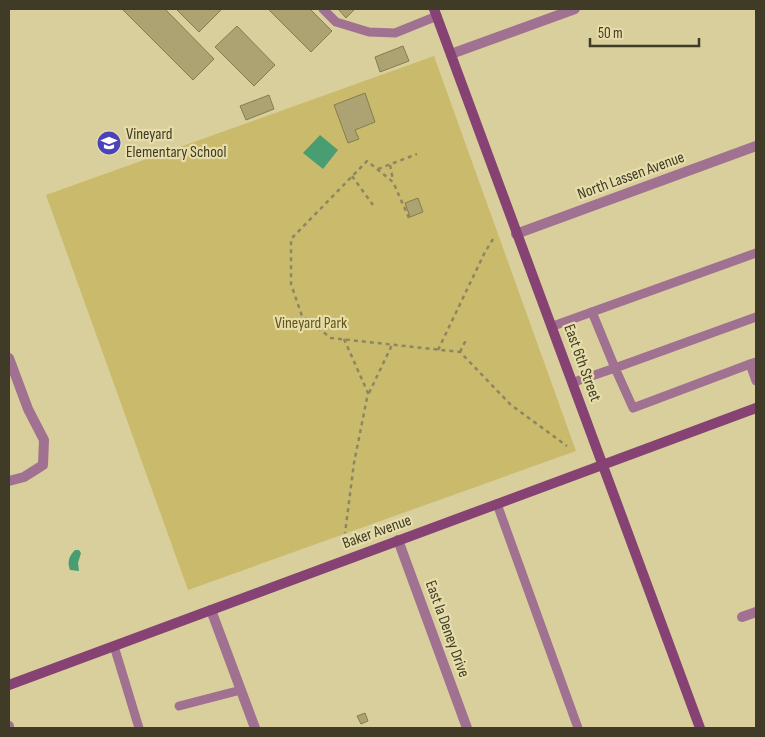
<svg xmlns="http://www.w3.org/2000/svg" width="765" height="737" font-family="'Sofia Sans Condensed',sans-serif">
<rect width="100%" height="100%" fill="#d9cf9d"/>
<path fill="#cabb6c" d="M434 56 576 451 188 590 46 195Z"/>
<g fill="#499d72">
<path d="M320 135 338 150 323 169 303 153Z"/>
<path d="M75 550H79L81 553 78 563 79 571 70 570C67 562 69 556 75 550Z"/>
</g>
<g fill="#aca272" stroke="#867d4e">
<path d="M122 9H165L214 59 193 80Z"/>
<path d="M176 9H222L199 32Z"/>
<path d="M268 9H310L332 31 311 52Z"/>
<path d="M338 9H355L346 18Z"/>
<path d="M237 26 275 65 254 86 215 47Z"/>
<path d="M403 46 409 61 380 72 375 57Z"/>
<path d="M365 93 375 122 355 130 359 139 348 143 334 105Z"/>
<path d="M269 95 274 109 246 120 240 106Z"/>
<path d="M418 198 423 212 410 217 405 203Z"/>
<path d="M365 713 368 721 361 724 357 716Z"/>
</g>
<g fill="none" stroke-linecap="round" stroke-linejoin="round">
<g stroke="#8d8663" stroke-width="2.5" stroke-dasharray="4 4" stroke-linecap="butt">
<path d="M390 165 393 180"/>
<path d="M378 169 417 154"/>
<path d="M352 176 373 205"/>
<path d="M409 218 393 182 367 161 291 239V284L302 316 331 338 460 352 511 405 567 446"/>
<path d="M344 339 368 393 354 463 345 533"/>
<path d="M438 350 485 252 495 236"/>
<path d="M460 352 467 338"/>
<path d="M369 393 392 345"/>
</g>
<g stroke="#a07191" stroke-width="9">
<path d="M323 9 336 22 369 32 395 33 437 16"/>
<path d="M592 312 615 368 756 317"/>
<path d="M553 326 756 253"/>
<path d="M756 362 750 364 756 381"/>
<path d="M574 382 615 368 633 408 750 364"/>
<path d="M497 504 578 728"/>
<path d="M114 646 139 728"/>
<path d="M179 706 241 690"/>
</g>
<g stroke="#a07191" stroke-width="10">
<path d="M451 54 575 9"/>
<path d="M516 234 756 146"/>
<path d="M9 358 28 409 44 440 43 465 24 477 9 481"/>
<path d="M398 540 467 728"/>
<path d="M211 610 255 728"/>
<path d="M742 617 756 612"/>
<path d="M9 726V728"/>
</g>
<g stroke="#864273" stroke-width="10">
<path d="M434 9 700 728"/>
<path d="M9 685 756 408"/>
</g>
</g>
<defs>
<symbol id="school-disc" viewBox="-11 -11 22 22"><circle r="9.5" fill="#4944ba" stroke="#e6ddaa"/><path d="M0-5L7-2L0 1L-7-2ZM-4 1L0 2.5L4 1V4Q0 6-4 4Z" fill="#fff"/></symbol>
</defs>
<g fill-rule="evenodd">
<use href="#school-disc" x="95" y="129" width="28" height="28"/>
</g>
<g text-anchor="middle" dominant-baseline="central" stroke-width="4.5" stroke-linejoin="round" paint-order="stroke">
<g font-size="16" fill="#3f3b27" stroke="#e6ddaa" text-anchor="start">
<text x="126" y="134">Vineyard<tspan x="126" dy="18">Elementary School</tspan></text>
</g>
<g font-size="16" fill="#3f3b27" stroke="#e6ddaa">
<text transform="translate(631 176) rotate(-20)">North Lassen Avenue</text>
<text transform="translate(582 363) rotate(70)">East 6th Street</text>
<text transform="translate(377 532) rotate(-20)">Baker Avenue</text>
<text transform="translate(447 629) rotate(70)">East la Deney Drive</text>
</g>
<g font-size="16" fill="#625618" stroke="#e6ddaa">
<text x="311" y="323">Vineyard Park</text>
</g>
</g>
<rect width="765" height="737" fill="none" stroke="#3f3b27" stroke-width="20"/>
<path d="M590 38v8h109v-8" fill="none" stroke="#3f3b27" stroke-width="2.5"/>
<text x="598" y="38" font-size="15" fill="#3f3b27" stroke="#e6ddaa" stroke-width="4" paint-order="stroke">50 m</text>
</svg>
